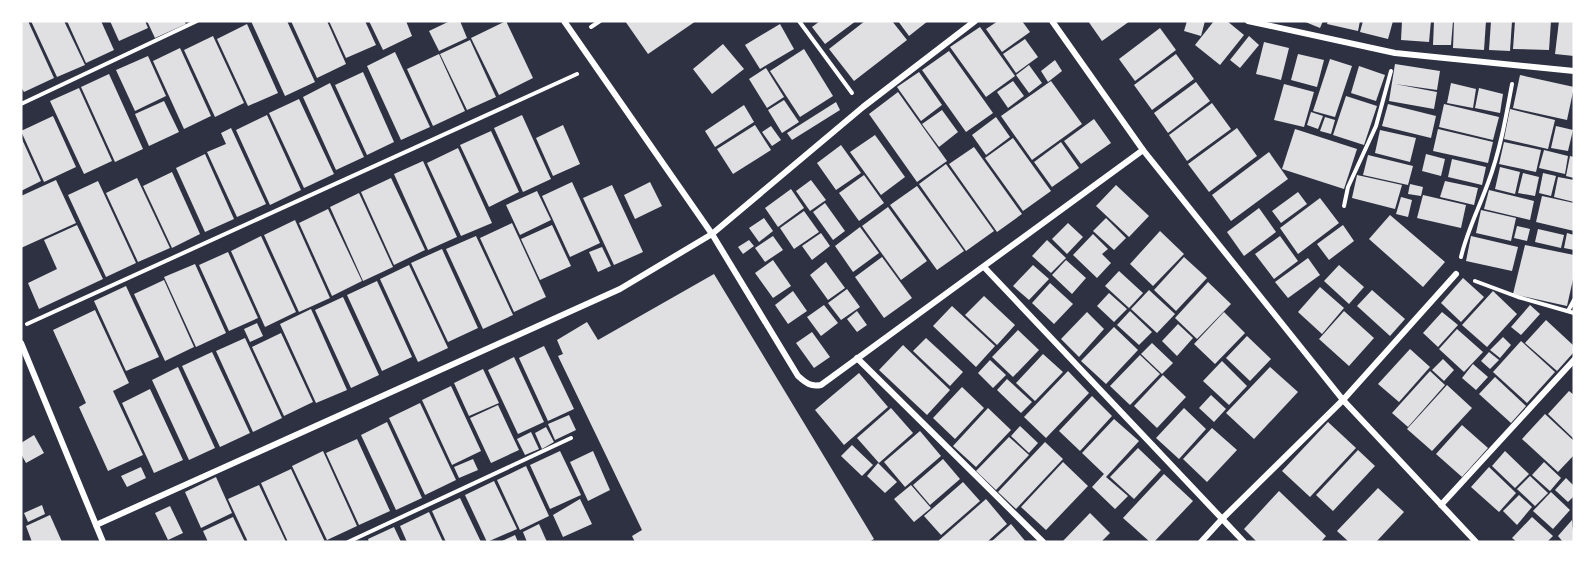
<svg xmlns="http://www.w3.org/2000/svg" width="1595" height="563" font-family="'Nunito Sans',sans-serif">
<rect width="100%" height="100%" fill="#2d3142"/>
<g fill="#e0e0e3">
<path d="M21 21H28L54 78 24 92 21 87Z"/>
<path d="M31 21H64L85 65 57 77Z"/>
<path d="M67 21H101L114 50 86 63Z"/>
<path d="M110 21H145L148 28 119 41Z"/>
<path d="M147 21H184L186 24 155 38Z"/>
<path d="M251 21H287L315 82 285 96Z"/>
<path d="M291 21H327L346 64 317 78Z"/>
<path d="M329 21H365L376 45 346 58Z"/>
<path d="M369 21H406L412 36 383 50Z"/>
<path d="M450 21H460L467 38 439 51 429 31Z"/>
<path d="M506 21 533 78 499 95 471 38Z"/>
<path d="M625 21H696L648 54Z"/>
<path d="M820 21H856L825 44 812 27Z"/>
<path d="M865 21H892L907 40 854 81 829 49Z"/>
<path d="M898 21H928L909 36Z"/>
<path d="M998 21H1022L1030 32 1002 52 986 29Z"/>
<path d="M1088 21H1130L1102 41Z"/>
<path d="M1187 21H1205L1201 36 1184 31Z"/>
<path d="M1214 21H1227L1244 35 1220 65 1195 45Z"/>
<path d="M1303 21H1323L1320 28Z"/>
<path d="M1328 21H1360L1358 31 1327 24Z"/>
<path d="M1363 21H1393L1388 39 1360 32Z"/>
<path d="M1402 21H1431L1429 42 1401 40Z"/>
<path d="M1434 21H1453L1451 45H1433Z"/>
<path d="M1454 21H1486L1484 50 1453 48Z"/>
<path d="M1491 21H1512L1510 51 1489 50Z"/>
<path d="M1515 21H1551L1549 50 1513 49Z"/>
<path d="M1559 21H1574V56L1555 54Z"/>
<path d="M247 24 278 93 248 106 217 39Z"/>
<path d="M780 24 794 49 760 69 745 45Z"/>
<path d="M980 27 1015 76 986 97 950 47Z"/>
<path d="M1160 28 1176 50 1135 81 1119 59Z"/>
<path d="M213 36 244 103 215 117 184 50Z"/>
<path d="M1249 36 1259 45 1240 68 1230 60Z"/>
<path d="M1025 39 1038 57 1016 73 1003 54Z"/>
<path d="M470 40 496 97 467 110 440 54Z"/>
<path d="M1264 42 1289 48 1281 80 1256 74Z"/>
<path d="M723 44 744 69 712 94 693 69Z"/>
<path d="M180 48 211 116 184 129 153 61Z"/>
<path d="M804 49 833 96 800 117 770 71Z"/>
<path d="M949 51 993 113 966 132 922 70Z"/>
<path d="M395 52 430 127 401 140 367 66Z"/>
<path d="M439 54 465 111 433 126 407 69Z"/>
<path d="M1176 54 1194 79 1152 110 1134 85Z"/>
<path d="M1298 54 1324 60 1317 87 1291 80Z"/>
<path d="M148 56 166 96 135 111 116 70Z"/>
<path d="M1330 59 1352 66 1335 117 1313 111Z"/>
<path d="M1055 60 1062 71 1048 82 1041 71Z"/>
<path d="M1395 64 1440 71 1437 90 1395 84 1437 92 1434 109 1389 101Z"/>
<path d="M1029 65 1042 83 1029 93 1016 75Z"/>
<path d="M1359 66 1385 75 1376 101 1351 93Z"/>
<path d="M766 68 784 97 767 108 749 79Z"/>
<path d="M363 72 394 142 367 155 335 85Z"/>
<path d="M919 72 942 105 921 121 897 87Z"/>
<path d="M109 74 143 149 115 162 81 87Z"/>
<path d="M1520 75 1574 87 1567 120 1513 108Z"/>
<path d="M1013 81 1024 96 1008 108 997 92Z"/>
<path d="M1051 81 1082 124 1032 160 1001 116Z"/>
<path d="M1196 82 1210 101 1168 133 1154 113Z"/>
<path d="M330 83 364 157 336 170 303 97Z"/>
<path d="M1451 83 1476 89 1473 108 1447 103Z"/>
<path d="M1284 84 1314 92 1304 127 1274 120Z"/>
<path d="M79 88 112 161 84 174 50 101Z"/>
<path d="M1479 88 1503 94 1500 113 1475 108Z"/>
<path d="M898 92 947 161 917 182 869 114Z"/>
<path d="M1346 96 1377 106 1364 145 1333 135Z"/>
<path d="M299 99 334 174 304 188 269 113Z"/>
<path d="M784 100 799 122 782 133 768 110Z"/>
<path d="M164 101 179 132 149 146 135 114Z"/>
<path d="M836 102 840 110 792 140 787 133Z"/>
<path d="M1212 103 1231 129 1187 161 1169 135Z"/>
<path d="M1388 104 1436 116 1431 138 1382 126Z"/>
<path d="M1444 104 1499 117 1493 140 1439 127Z"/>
<path d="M744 105 754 122 715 147 705 131Z"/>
<path d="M1510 109 1555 120 1548 149 1504 139Z"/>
<path d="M942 110 958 132 939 147 922 124Z"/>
<path d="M1311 112 1323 116 1318 129 1307 125Z"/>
<path d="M267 115 301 190 270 205 236 130Z"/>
<path d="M522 115 551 179 523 192 494 128Z"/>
<path d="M53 116 76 167 44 182 21 131Z"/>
<path d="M996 117 1010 137 986 155 972 135Z"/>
<path d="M1325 117 1335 120 1331 134 1320 131Z"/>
<path d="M1094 119 1111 143 1081 164 1064 141Z"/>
<path d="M563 125 580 164 553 176 536 138Z"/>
<path d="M755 125 771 150 733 174 717 149Z"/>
<path d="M771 126 781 140 772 146 762 132Z"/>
<path d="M1556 126 1573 130 1568 151 1551 148Z"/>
<path d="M231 128 266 204 237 217 207 152 226 144 221 133Z"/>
<path d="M1237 128 1257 156 1209 192 1188 164Z"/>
<path d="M1295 129 1357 149 1344 189 1282 169Z"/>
<path d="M1438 129 1493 142 1488 163 1433 151Z"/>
<path d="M1380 130 1416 138 1410 162 1375 153Z"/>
<path d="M491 131 519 192 489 207 460 145Z"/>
<path d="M875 135 905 177 881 195 850 152Z"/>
<path d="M21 137 41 181 21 191Z"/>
<path d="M1013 138 1051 191 1023 211 985 158Z"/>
<path d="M1061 142 1079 168 1052 187 1034 162Z"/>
<path d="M1504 142 1541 150 1536 172 1499 164Z"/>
<path d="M841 145 861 173 836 190 817 163Z"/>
<path d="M974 147 1022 214 997 232 949 164Z"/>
<path d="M458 148 492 223 461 236 427 163Z"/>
<path d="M1544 150 1568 156 1565 174 1539 168Z"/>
<path d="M1269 152 1288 179 1231 221 1212 195Z"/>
<path d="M205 154 234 219 205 232 176 168Z"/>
<path d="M1426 154 1445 159 1441 176 1422 171Z"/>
<path d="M1368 155 1413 166 1408 185 1363 175Z"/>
<path d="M1570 156 1574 157V178L1566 176Z"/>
<path d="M1452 159 1486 167 1482 185 1448 177Z"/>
<path d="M423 161 457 237 428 250 394 174Z"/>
<path d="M946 164 994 231 966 251 919 184Z"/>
<path d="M1500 167 1520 172 1515 194 1495 189Z"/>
<path d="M172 172 200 234 172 248 143 186Z"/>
<path d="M1523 173 1539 177 1535 196 1518 193Z"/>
<path d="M1543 173 1556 176 1551 196 1539 193Z"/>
<path d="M864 175 884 203 859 221 839 193Z"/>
<path d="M1357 175 1402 185 1395 209 1352 198Z"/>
<path d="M1558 177 1574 180V202L1554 197Z"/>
<path d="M137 178 170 248 138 262 106 193Z"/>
<path d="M391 178 425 250 394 265 361 192Z"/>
<path d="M56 180 76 223 21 248V196Z"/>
<path d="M811 180 826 200 810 211 796 191Z"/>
<path d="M98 181 136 263 106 277 68 195Z"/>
<path d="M1445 181 1478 188 1474 205 1440 197Z"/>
<path d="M572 182 600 243 570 257 542 196Z"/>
<path d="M650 182 662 206 635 219 624 195Z"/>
<path d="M1410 184 1423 187 1421 196 1408 194Z"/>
<path d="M612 185 643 252 614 265 583 198Z"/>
<path d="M1116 185 1149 216 1129 237 1096 206Z"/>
<path d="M917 186 964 251 937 270 890 205Z"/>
<path d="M791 189 804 208 778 227 765 208Z"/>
<path d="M1489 190 1534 201 1530 220 1484 209Z"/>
<path d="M537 191 551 220 520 235 506 205Z"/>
<path d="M1298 192 1307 204 1281 223 1272 211Z"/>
<path d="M359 193 393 267 363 281 330 207Z"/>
<path d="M1423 195 1466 205 1461 228 1417 218Z"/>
<path d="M1542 196 1574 203V231L1536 222Z"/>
<path d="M1401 197 1412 200 1408 217 1396 214Z"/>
<path d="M1320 198 1339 223 1298 254 1280 228Z"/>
<path d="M825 203 845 231 833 240 813 212Z"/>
<path d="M888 207 927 261 901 280 862 226Z"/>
<path d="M1259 208 1276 232 1244 256 1227 232Z"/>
<path d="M328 209 362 281 332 296 299 223Z"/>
<path d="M1481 210 1516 218 1511 241 1476 233Z"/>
<path d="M804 211 819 232 794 249 780 228Z"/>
<path d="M1390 215 1445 262 1423 287 1369 239Z"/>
<path d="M764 218 773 231 759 242 749 228Z"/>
<path d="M1106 218 1126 238 1114 250 1093 231Z"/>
<path d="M295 220 330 298 299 312 264 235Z"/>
<path d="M512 223 546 297 514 312 480 238Z"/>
<path d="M1068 223 1083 237 1067 254 1052 239Z"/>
<path d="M77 225 103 279 39 309 28 283 57 269 44 240Z"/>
<path d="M552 225 571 266 540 280 521 239Z"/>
<path d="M1343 225 1354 241 1329 260 1317 244Z"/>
<path d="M1517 226 1530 229 1527 241 1514 238Z"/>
<path d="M860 227 879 253 853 272 835 246Z"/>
<path d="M1538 229 1564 235 1561 248 1535 242Z"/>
<path d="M1160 231 1184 254 1153 286 1130 264Z"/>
<path d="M821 233 830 246 812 260 802 246Z"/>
<path d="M1567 233 1574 235V250L1564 248Z"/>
<path d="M1093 234 1108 249 1102 254 1111 263 1097 278 1073 255Z"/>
<path d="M261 236 296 312 265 327 231 251Z"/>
<path d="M476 236 513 315 483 329 446 249Z"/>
<path d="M773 236 783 250 765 262 755 248Z"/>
<path d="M1280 236 1298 261 1274 279 1255 254Z"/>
<path d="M1471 236 1518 247 1512 271 1466 261Z"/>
<path d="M749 240 754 246 743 254 738 247Z"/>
<path d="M1047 240 1066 258 1051 273 1032 256Z"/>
<path d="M1525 245 1574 255V275L1567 306 1513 294Z"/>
<path d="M602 247 611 266 598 272 589 252Z"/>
<path d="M442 249 478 328 448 342 411 263Z"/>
<path d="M228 252 258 318 229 331 199 265Z"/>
<path d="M882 257 912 298 884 318 855 277Z"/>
<path d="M1184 257 1207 278 1176 311 1154 290Z"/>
<path d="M1308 258 1320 275 1288 298 1275 282Z"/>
<path d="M773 260 791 286 773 298 755 273Z"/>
<path d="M1066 260 1086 278 1072 294 1052 275Z"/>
<path d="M826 262 845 288 828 300 810 275Z"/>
<path d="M195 264 226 333 196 347 164 277Z"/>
<path d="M409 265 448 348 418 362 380 279Z"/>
<path d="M1033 265 1049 279 1029 300 1013 286Z"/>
<path d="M1339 265 1364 287 1349 304 1324 281Z"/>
<path d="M1119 271 1143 293 1129 308 1105 286Z"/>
<path d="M714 274 874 539 869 542H635L632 536 642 530 558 356 563 354 557 340 587 322 598 340Z"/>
<path d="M1463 278 1484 297 1461 322 1441 303Z"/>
<path d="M164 280 194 347 165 361 134 294Z"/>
<path d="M377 281 412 357 382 371 347 295Z"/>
<path d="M1208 282 1231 304 1197 339 1175 318Z"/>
<path d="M1050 283 1073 304 1054 324 1032 303Z"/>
<path d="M126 286 159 357 126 371 94 301Z"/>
<path d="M1320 287 1344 308 1322 334 1298 312Z"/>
<path d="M847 289 860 307 841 320 828 303Z"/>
<path d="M1149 290 1175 314 1157 333 1131 309Z"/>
<path d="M1372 290 1405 319 1390 336 1357 306Z"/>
<path d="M793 291 807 311 788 324 775 305Z"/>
<path d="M1493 291 1517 314 1487 347 1462 325Z"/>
<path d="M1109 293 1127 309 1114 322 1097 306Z"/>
<path d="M984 296 1015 325 997 345 965 315Z"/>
<path d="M343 297 379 375 351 388 315 310Z"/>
<path d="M824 305 838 323 821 336 807 317Z"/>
<path d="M1530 305 1540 314 1521 335 1511 327Z"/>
<path d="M952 306 995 346 976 367 933 326Z"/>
<path d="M311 309 347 390 316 403 280 324Z"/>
<path d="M95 310 129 383 113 391 143 455 108 471 79 407 86 403 53 330Z"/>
<path d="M857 311 867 325 857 332 847 319Z"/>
<path d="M1130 311 1152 332 1139 345 1117 325Z"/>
<path d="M1344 311 1374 338 1349 366 1319 339Z"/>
<path d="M1087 312 1104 329 1079 357 1061 339Z"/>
<path d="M1224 312 1245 333 1215 364 1194 344Z"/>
<path d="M1442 312 1458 325 1438 347 1423 333Z"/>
<path d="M1546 320 1574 346V352L1557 371 1525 343Z"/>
<path d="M257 323 263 336 250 342 244 329Z"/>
<path d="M1178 324 1193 338 1177 356 1162 341Z"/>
<path d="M1114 327 1138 350 1106 384 1081 361Z"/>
<path d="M1457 329 1483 352 1464 372 1439 349Z"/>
<path d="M1018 330 1039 350 1013 377 992 357Z"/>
<path d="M812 332 830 357 814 368 796 343Z"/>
<path d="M281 333 313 402 284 416 252 347Z"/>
<path d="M1247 336 1271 359 1250 381 1226 358Z"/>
<path d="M1503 337 1511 345 1500 358 1490 350Z"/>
<path d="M245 338 282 418 253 432 216 351Z"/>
<path d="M926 338 963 372 950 386 913 351Z"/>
<path d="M1521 341 1555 372 1527 403 1493 372Z"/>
<path d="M1152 343 1173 363 1162 374 1141 354Z"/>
<path d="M903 345 950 390 927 415 879 370Z"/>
<path d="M544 346 574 409 548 421 519 358Z"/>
<path d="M1410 349 1430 367 1399 402 1378 384Z"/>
<path d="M212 352 250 433 220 447 182 366Z"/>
<path d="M1489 352 1499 360 1490 369 1481 361Z"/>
<path d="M1043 354 1063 372 1035 401 1016 383Z"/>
<path d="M1140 355 1160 374 1130 405 1110 386Z"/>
<path d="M514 357 544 422 518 434 488 370Z"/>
<path d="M1443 359 1454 370 1444 381 1432 370Z"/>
<path d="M990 360 1006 375 993 388 978 373Z"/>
<path d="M1222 361 1247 386 1229 405 1203 381Z"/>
<path d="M1473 364 1488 377 1476 390 1462 378Z"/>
<path d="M178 367 215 448 189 460 152 380Z"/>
<path d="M1270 367 1298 392 1254 439 1226 413Z"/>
<path d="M483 369 499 403 469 416 454 383Z"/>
<path d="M1068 371 1089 393 1046 438 1024 417Z"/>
<path d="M1430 371 1445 385 1408 427 1392 413Z"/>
<path d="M859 373 888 407 844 445 815 410Z"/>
<path d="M1163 375 1186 397 1157 428 1134 406Z"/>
<path d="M1495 377 1526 406 1511 423 1479 394Z"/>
<path d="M1007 379 1032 402 1021 413 997 390Z"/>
<path d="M1447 385 1472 408 1432 451 1407 429Z"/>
<path d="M451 386 481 451 452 465 422 400Z"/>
<path d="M962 387 984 408 955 439 933 418Z"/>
<path d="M150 389 183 460 154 473 122 403Z"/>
<path d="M1569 391 1574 395V439L1548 414Z"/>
<path d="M1211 395 1226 409 1214 422 1199 408Z"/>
<path d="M1092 396 1112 416 1080 451 1059 431Z"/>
<path d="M420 403 456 480 425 495 389 418Z"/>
<path d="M498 405 519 450 491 463 470 418Z"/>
<path d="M891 408 913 433 879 463 857 438Z"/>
<path d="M988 408 1011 430 976 467 953 446Z"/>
<path d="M1184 408 1206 429 1179 459 1156 438Z"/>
<path d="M1545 414 1574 441V455L1558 472 1522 439Z"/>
<path d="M569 415 576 430 555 440 548 424Z"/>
<path d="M1114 419 1139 441 1106 477 1128 496 1115 509 1092 487 1104 474 1082 453Z"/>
<path d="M387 422 422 498 396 510 361 435Z"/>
<path d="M1328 422 1356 448 1310 497 1282 471Z"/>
<path d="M1462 425 1488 448 1462 477 1436 454Z"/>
<path d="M1020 426 1038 443 1029 453 1011 436Z"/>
<path d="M546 427 554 442 542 449 535 433Z"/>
<path d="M1212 428 1237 450 1207 482 1183 459Z"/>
<path d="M920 431 941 456 905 487 884 462Z"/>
<path d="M531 432 539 449 525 455 517 439Z"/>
<path d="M34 435 44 453 26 463 21 454V443Z"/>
<path d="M1009 437 1029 455 996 490 976 471Z"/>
<path d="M357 439 390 511 359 525 326 453Z"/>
<path d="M1045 442 1063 459 1016 509 998 492Z"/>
<path d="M852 445 873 465 862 476 841 456Z"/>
<path d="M1138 448 1161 470 1134 499 1110 477Z"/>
<path d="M1358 450 1375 466 1333 511 1316 495Z"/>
<path d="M323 451 357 526 327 540 292 466Z"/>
<path d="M560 451 581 495 550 509 530 465Z"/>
<path d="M593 451 610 490 588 501 570 462Z"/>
<path d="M1505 451 1529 474 1515 488 1492 466Z"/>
<path d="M473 459 478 470 459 478 454 467Z"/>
<path d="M943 459 960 479 930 505 913 485Z"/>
<path d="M1063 462 1088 486 1046 530 1021 507Z"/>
<path d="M1544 462 1561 478 1550 491 1532 475Z"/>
<path d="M878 463 897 482 885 493 867 476Z"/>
<path d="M526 466 549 516 520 530 497 480Z"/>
<path d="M141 467 146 478 127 487 121 476Z"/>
<path d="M1489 467 1516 493 1499 512 1471 487Z"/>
<path d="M291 469 325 542H288L261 483Z"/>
<path d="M1164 474 1193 501 1154 542H1150L1123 518Z"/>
<path d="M1530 476 1548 493 1535 506 1517 489Z"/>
<path d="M216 477 232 513 201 528 185 492Z"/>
<path d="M1566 478 1574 486V496L1568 502 1555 490Z"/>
<path d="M494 481 517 529 487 542 465 495Z"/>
<path d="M963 482 980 501 941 535 924 516Z"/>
<path d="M259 485 286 542H248L228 499Z"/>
<path d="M911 485 931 508 914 522 894 499Z"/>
<path d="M1378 488 1404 512 1376 542H1349L1337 531Z"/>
<path d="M1279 491 1326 536 1321 542H1257L1244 529Z"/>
<path d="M1551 492 1570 510 1553 529 1533 511Z"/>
<path d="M1519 495 1532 507 1517 525 1503 511Z"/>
<path d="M460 498 481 542H446L432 511Z"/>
<path d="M580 499 592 524 563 537 553 515Z"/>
<path d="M986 499 1007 524 987 542H937Z"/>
<path d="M42 505 45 514 28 522 24 513Z"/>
<path d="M170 506 183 533 168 540 155 513Z"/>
<path d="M429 512 443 542H407L400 526Z"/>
<path d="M1090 513 1110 533 1101 542H1062Z"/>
<path d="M50 515 62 542H32L26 526Z"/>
<path d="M233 517 245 542H208L203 531Z"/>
<path d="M1532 517 1553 536 1547 542H1517L1512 538Z"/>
<path d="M1572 520 1574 542H1563L1558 536Z"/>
<path d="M539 524 547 542H527L523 532Z"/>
<path d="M1011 524 1026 542H993L992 541Z"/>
<path d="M394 527 401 542H369L368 539Z"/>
<path d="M515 535 518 542H500Z"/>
</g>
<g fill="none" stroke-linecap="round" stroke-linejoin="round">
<g stroke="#fff" stroke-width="4">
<path d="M799 21 852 93"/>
<path d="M591 27 600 21"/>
<path d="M21 104 197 21"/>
<path d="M1344 206 1348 187 1376 126 1391 71"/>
<path d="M1461 257C1467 231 1479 208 1488 183 1500 151 1506 117 1512 84"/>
<path d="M1475 281 1518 297 1574 313"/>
<path d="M1568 311 1574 300"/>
<path d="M27 324 577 74"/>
<path d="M348 542 571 438"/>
</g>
<g stroke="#fff" stroke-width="6">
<path d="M564 21 712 234 798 376C806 383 810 387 821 385L1143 150"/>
<path d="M1052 21 1143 150 1343 400 1476 542"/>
<path d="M1248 21 1395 53 1574 71"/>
<path d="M984 267 1244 542"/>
<path d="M21 343 103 542"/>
<path d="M857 358 1043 542"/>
<path d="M1441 505 1574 360"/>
<path d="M96 525 620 289 712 234 863 107 975 21"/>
<path d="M1201 542 1222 519 1343 400 1456 274"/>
</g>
</g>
<rect width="1595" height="563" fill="none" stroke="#ffffff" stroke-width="45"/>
</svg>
